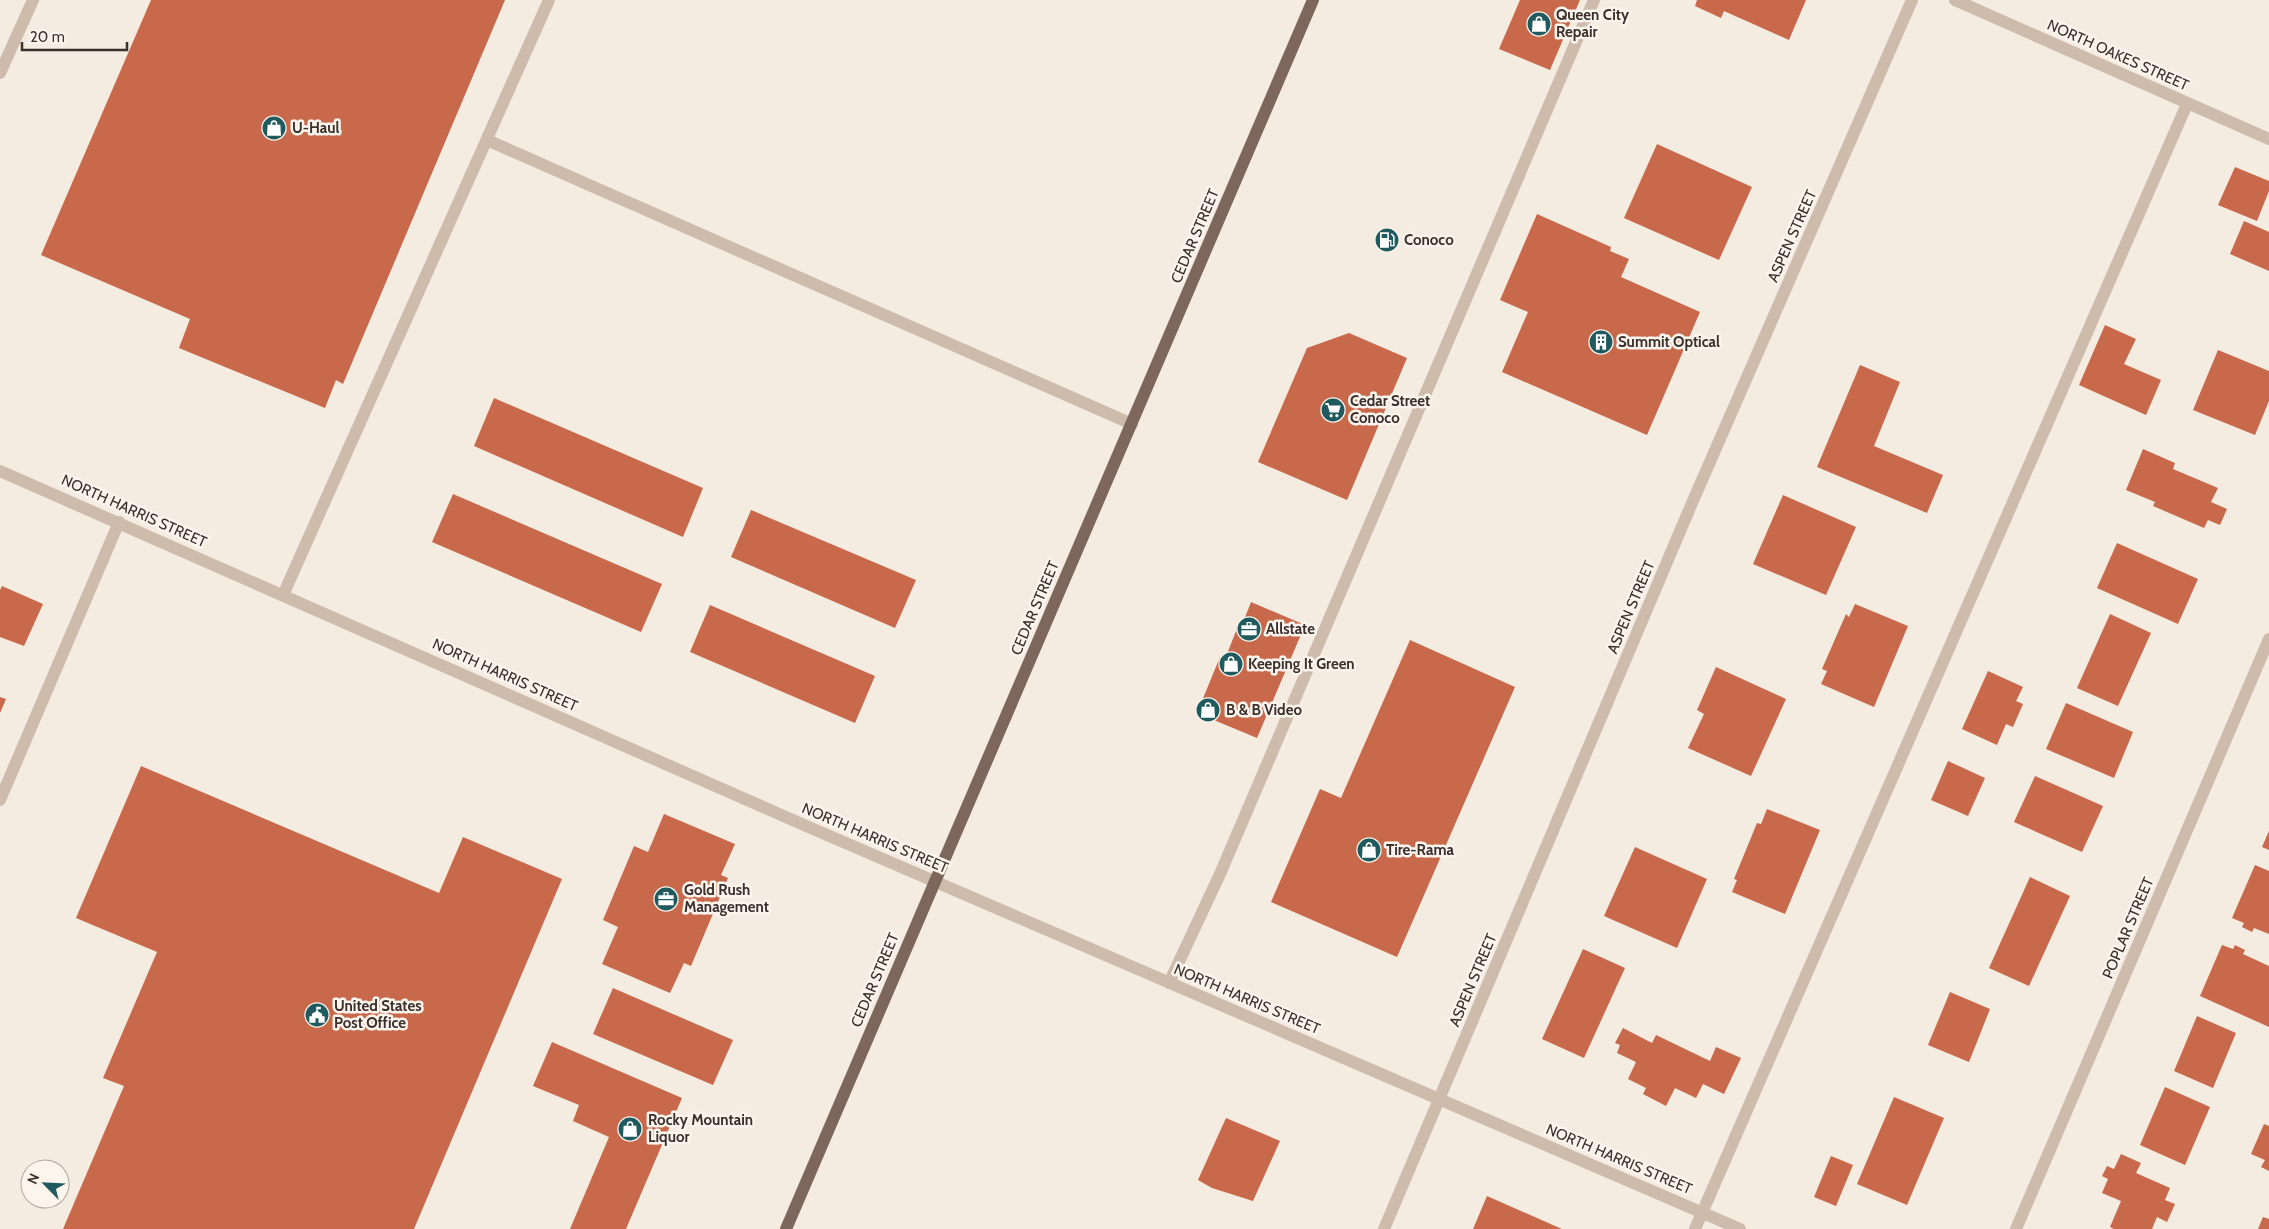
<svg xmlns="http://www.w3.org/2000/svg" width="2269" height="1229" font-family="Cabin,sans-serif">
<rect width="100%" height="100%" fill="#f4ebe1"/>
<g fill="#c8694b">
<path d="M151 0H505L343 384 336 380 325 408 179 348 190 319 41 255Z"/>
<path d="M1520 0H1580L1550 70 1499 49Z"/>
<path d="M1697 0H1806L1789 40 1724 11 1721 18 1695 6Z"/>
<path d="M1657 144 1752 187 1719 260 1624 218Z"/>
<path d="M2235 167 2269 181V191L2257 221 2218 205Z"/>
<path d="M1537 214 1611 247 1610 251 1629 259 1621 277 1700 312 1647 435 1502 372 1528 312 1500 300Z"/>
<path d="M2244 221 2269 232V271L2230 254Z"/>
<path d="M2105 325 2136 339 2124 364 2161 380 2146 415 2079 385Z"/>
<path d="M1349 333 1407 358 1347 500 1258 462 1307 348Z"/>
<path d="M2218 350 2269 371V401L2255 435 2193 410Z"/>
<path d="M1860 365 1900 382 1874 446 1943 475 1927 513 1817 467Z"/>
<path d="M494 398 703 488 683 537 474 446Z"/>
<path d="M2143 449 2175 463 2173 469 2218 488 2211 502 2227 509 2220 525 2208 520 2204 528 2153 506 2155 502 2126 490Z"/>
<path d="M453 494 662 584 641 632 432 542Z"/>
<path d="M1783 495 1856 527 1826 595 1753 564Z"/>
<path d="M751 510 916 580 895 628 731 557Z"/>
<path d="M2117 543 2198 579 2178 624 2097 588Z"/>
<path d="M2 586 43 604 24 646 0 637V590Z"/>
<path d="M1251 602 1305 625 1257 738 1197 713 1220 657 1225 659 1236 631 1239 633Z"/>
<path d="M1855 604 1908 626 1874 707 1821 684 1827 671 1822 669 1846 614 1849 617Z"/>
<path d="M710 605 875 676 855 723 690 652Z"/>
<path d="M2110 614 2151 633 2118 706 2077 688Z"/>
<path d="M1410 640 1515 687 1397 957 1271 902 1320 789 1341 798Z"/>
<path d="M1716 667 1786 699 1751 776 1688 748 1704 714 1697 710Z"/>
<path d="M1988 671 2023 687 2016 701 2023 704 2013 727 2006 724 1997 745 1962 729Z"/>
<path d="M0 697 6 699 0 713Z"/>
<path d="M2066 703 2133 732 2114 778 2046 749Z"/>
<path d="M1948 761 1985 778 1968 816 1931 800Z"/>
<path d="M141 766 439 893 463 837 562 879 414 1229H63L124 1086 103 1078 157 952 76 918Z"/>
<path d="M2035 776 2103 806 2082 852 2014 822Z"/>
<path d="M1767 809 1820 830 1785 914 1732 892 1737 880 1734 879 1757 823 1761 824Z"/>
<path d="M664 814 735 844 721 875 728 878 691 966 684 963 670 993 602 964 618 927 603 920 634 846 648 852Z"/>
<path d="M2269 831V850L2262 847Z"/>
<path d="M1635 847 1707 879 1677 948 1604 916Z"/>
<path d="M2255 865 2269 871V934L2254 928 2252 932 2242 927 2244 923 2232 918Z"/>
<path d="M2030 877 2070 896 2029 986 1989 968Z"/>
<path d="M2222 945 2233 949 2235 945 2245 950 2243 954 2269 966V1027L2200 996Z"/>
<path d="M1583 949 1625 968 1584 1058 1542 1039Z"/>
<path d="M613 988 733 1040 713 1085 593 1034Z"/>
<path d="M1950 992 1990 1009 1969 1062 1928 1045Z"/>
<path d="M2197 1016 2236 1033 2213 1088 2174 1071Z"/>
<path d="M1623 1028 1652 1043 1656 1035 1710 1061 1716 1047 1741 1058 1724 1094 1703 1084 1696 1098 1675 1088 1666 1106 1643 1094 1646 1088 1628 1079 1636 1062 1617 1053 1620 1045 1615 1043Z"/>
<path d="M552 1042 682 1098 626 1229H570L609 1137 573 1121 579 1105 533 1086Z"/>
<path d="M2165 1087 2210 1107 2185 1165 2140 1145Z"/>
<path d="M1894 1097 1944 1118 1907 1205 1857 1184Z"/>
<path d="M1226 1118 1280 1141 1253 1201 1212 1188 1198 1180Z"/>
<path d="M2264 1124 2269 1126V1171L2261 1167 2265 1160 2251 1154Z"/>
<path d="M2121 1154 2141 1163 2136 1173 2170 1188 2165 1200 2175 1204 2167 1222 2157 1217 2152 1229H2114L2110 1227 2121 1201 2102 1193 2108 1179 2102 1176 2107 1166 2114 1169Z"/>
<path d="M1831 1156 1853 1165 1836 1206 1814 1197Z"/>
<path d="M1487 1196 1562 1229H1473Z"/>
<path d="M2263 1217 2269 1219V1229H2258Z"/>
</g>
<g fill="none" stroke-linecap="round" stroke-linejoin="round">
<g stroke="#cdbbac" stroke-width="12">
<path d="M487 140 1132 424"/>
<path d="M283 595 549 0"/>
<path d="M0 800 119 522"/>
<path d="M1169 983 1220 874 1594 0"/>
<path d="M1695 1229 2187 104"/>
</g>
<g stroke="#cdbbac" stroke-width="12">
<path d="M1955 0 2269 139"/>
<path d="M0 73 33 0"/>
<path d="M0 471 804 825 1740 1229"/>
<path d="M1384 1229 1692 503 1912 0"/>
<path d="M2016 1229 2269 639"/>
</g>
<path stroke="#7d675c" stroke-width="12" d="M786 1229 1313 0"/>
</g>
<defs>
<symbol id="shop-disc" viewBox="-11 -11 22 22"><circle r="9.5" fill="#1f5a5e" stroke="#fbf5ee"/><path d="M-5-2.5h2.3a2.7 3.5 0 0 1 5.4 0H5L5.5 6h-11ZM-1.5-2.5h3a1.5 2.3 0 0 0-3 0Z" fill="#fff"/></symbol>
<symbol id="fuel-disc" viewBox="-11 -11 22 22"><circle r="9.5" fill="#1f5a5e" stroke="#fbf5ee"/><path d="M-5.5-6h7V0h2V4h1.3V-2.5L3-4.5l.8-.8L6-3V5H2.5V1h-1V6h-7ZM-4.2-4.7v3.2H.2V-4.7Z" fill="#fff"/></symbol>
<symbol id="building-disc" viewBox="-11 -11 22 22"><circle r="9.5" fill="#1f5a5e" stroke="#fbf5ee"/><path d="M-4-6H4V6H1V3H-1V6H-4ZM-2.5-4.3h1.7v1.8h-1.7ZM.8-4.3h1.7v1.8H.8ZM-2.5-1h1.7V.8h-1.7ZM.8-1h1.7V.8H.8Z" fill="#fff"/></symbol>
<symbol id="supermarket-disc" viewBox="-11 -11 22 22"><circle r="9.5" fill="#1f5a5e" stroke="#fbf5ee"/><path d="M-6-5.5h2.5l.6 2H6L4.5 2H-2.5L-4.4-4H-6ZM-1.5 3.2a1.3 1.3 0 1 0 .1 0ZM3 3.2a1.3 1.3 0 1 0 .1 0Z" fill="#fff"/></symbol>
<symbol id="office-disc" viewBox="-11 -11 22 22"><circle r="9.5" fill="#1f5a5e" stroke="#fbf5ee"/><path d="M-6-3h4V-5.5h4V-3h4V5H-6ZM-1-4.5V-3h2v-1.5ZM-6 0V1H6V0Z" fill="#fff"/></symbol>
<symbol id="civic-disc" viewBox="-11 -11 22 22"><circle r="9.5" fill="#1f5a5e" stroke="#fbf5ee"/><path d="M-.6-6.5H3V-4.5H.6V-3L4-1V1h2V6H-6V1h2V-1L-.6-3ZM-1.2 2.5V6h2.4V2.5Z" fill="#fff"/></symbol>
</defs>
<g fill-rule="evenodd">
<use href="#shop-disc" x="1525" y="10" width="28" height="28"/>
<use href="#shop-disc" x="260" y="114" width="28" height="28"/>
<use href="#fuel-disc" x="1373" y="226" width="28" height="28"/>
<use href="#building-disc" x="1587" y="328" width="28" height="28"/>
<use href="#supermarket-disc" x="1319" y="396" width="28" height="28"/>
<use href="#office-disc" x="1235" y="615" width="28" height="28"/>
<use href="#shop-disc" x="1217" y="650" width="28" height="28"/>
<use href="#shop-disc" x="1194" y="696" width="28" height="28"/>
<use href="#shop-disc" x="1355" y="836" width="28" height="28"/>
<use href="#office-disc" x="652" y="885" width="28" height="28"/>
<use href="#civic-disc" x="303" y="1001" width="28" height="28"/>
<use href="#shop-disc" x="616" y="1115" width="28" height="28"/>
</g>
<g text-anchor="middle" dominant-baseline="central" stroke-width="5" stroke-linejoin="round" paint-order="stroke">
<g font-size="15" font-weight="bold" fill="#3b302b" stroke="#fbf5ee" text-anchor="start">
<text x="1556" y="15">Queen City<tspan x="1556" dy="17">Repair</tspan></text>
<text x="292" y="128">U-Haul</text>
<text x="1404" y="240">Conoco</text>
<text x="1618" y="342">Summit Optical</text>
<text x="1350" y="401">Cedar Street<tspan x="1350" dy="17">Conoco</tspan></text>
<text x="1266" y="629">Allstate</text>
<text x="1248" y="664">Keeping It Green</text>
<text x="1226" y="710">B &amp; B Video</text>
<text x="1386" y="850">Tire-Rama</text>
<text x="684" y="890">Gold Rush<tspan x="684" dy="17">Management</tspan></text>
<text x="334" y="1006">United States<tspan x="334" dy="17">Post Office</tspan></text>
<text x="648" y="1120">Rocky Mountain<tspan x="648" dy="17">Liquor</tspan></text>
</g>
<g font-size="15" fill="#3b302b" stroke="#fbf5ee">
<text transform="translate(2118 55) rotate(24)">NORTH OAKES STREET</text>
<text transform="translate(1195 236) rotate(-67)">CEDAR STREET</text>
<text transform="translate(1792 236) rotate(-66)">ASPEN STREET</text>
<text transform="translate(134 511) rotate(24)">NORTH HARRIS STREET</text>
<text transform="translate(1631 607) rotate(-67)">ASPEN STREET</text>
<text transform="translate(1035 608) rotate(-67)">CEDAR STREET</text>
<text transform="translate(505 675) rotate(24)">NORTH HARRIS STREET</text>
<text transform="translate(875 838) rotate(23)">NORTH HARRIS STREET</text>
<text transform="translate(2128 928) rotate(-67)">POPLAR STREET</text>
<text transform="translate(875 980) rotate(-67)">CEDAR STREET</text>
<text transform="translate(1473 980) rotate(-67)">ASPEN STREET</text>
<text transform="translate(1247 999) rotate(23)">NORTH HARRIS STREET</text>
<text transform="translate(1619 1159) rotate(23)">NORTH HARRIS STREET</text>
</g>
</g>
<g transform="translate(45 1184) rotate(294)"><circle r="24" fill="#fbf5ee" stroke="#aea6a0"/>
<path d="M0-4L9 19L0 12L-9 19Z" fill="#1f5a5e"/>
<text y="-8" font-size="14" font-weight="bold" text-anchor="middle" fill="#3b302b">N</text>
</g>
<path d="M22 42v8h105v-8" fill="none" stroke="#3b302b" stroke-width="2.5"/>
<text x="30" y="42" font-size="15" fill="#3b302b" stroke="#fbf5ee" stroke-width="4" paint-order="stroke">20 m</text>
</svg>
